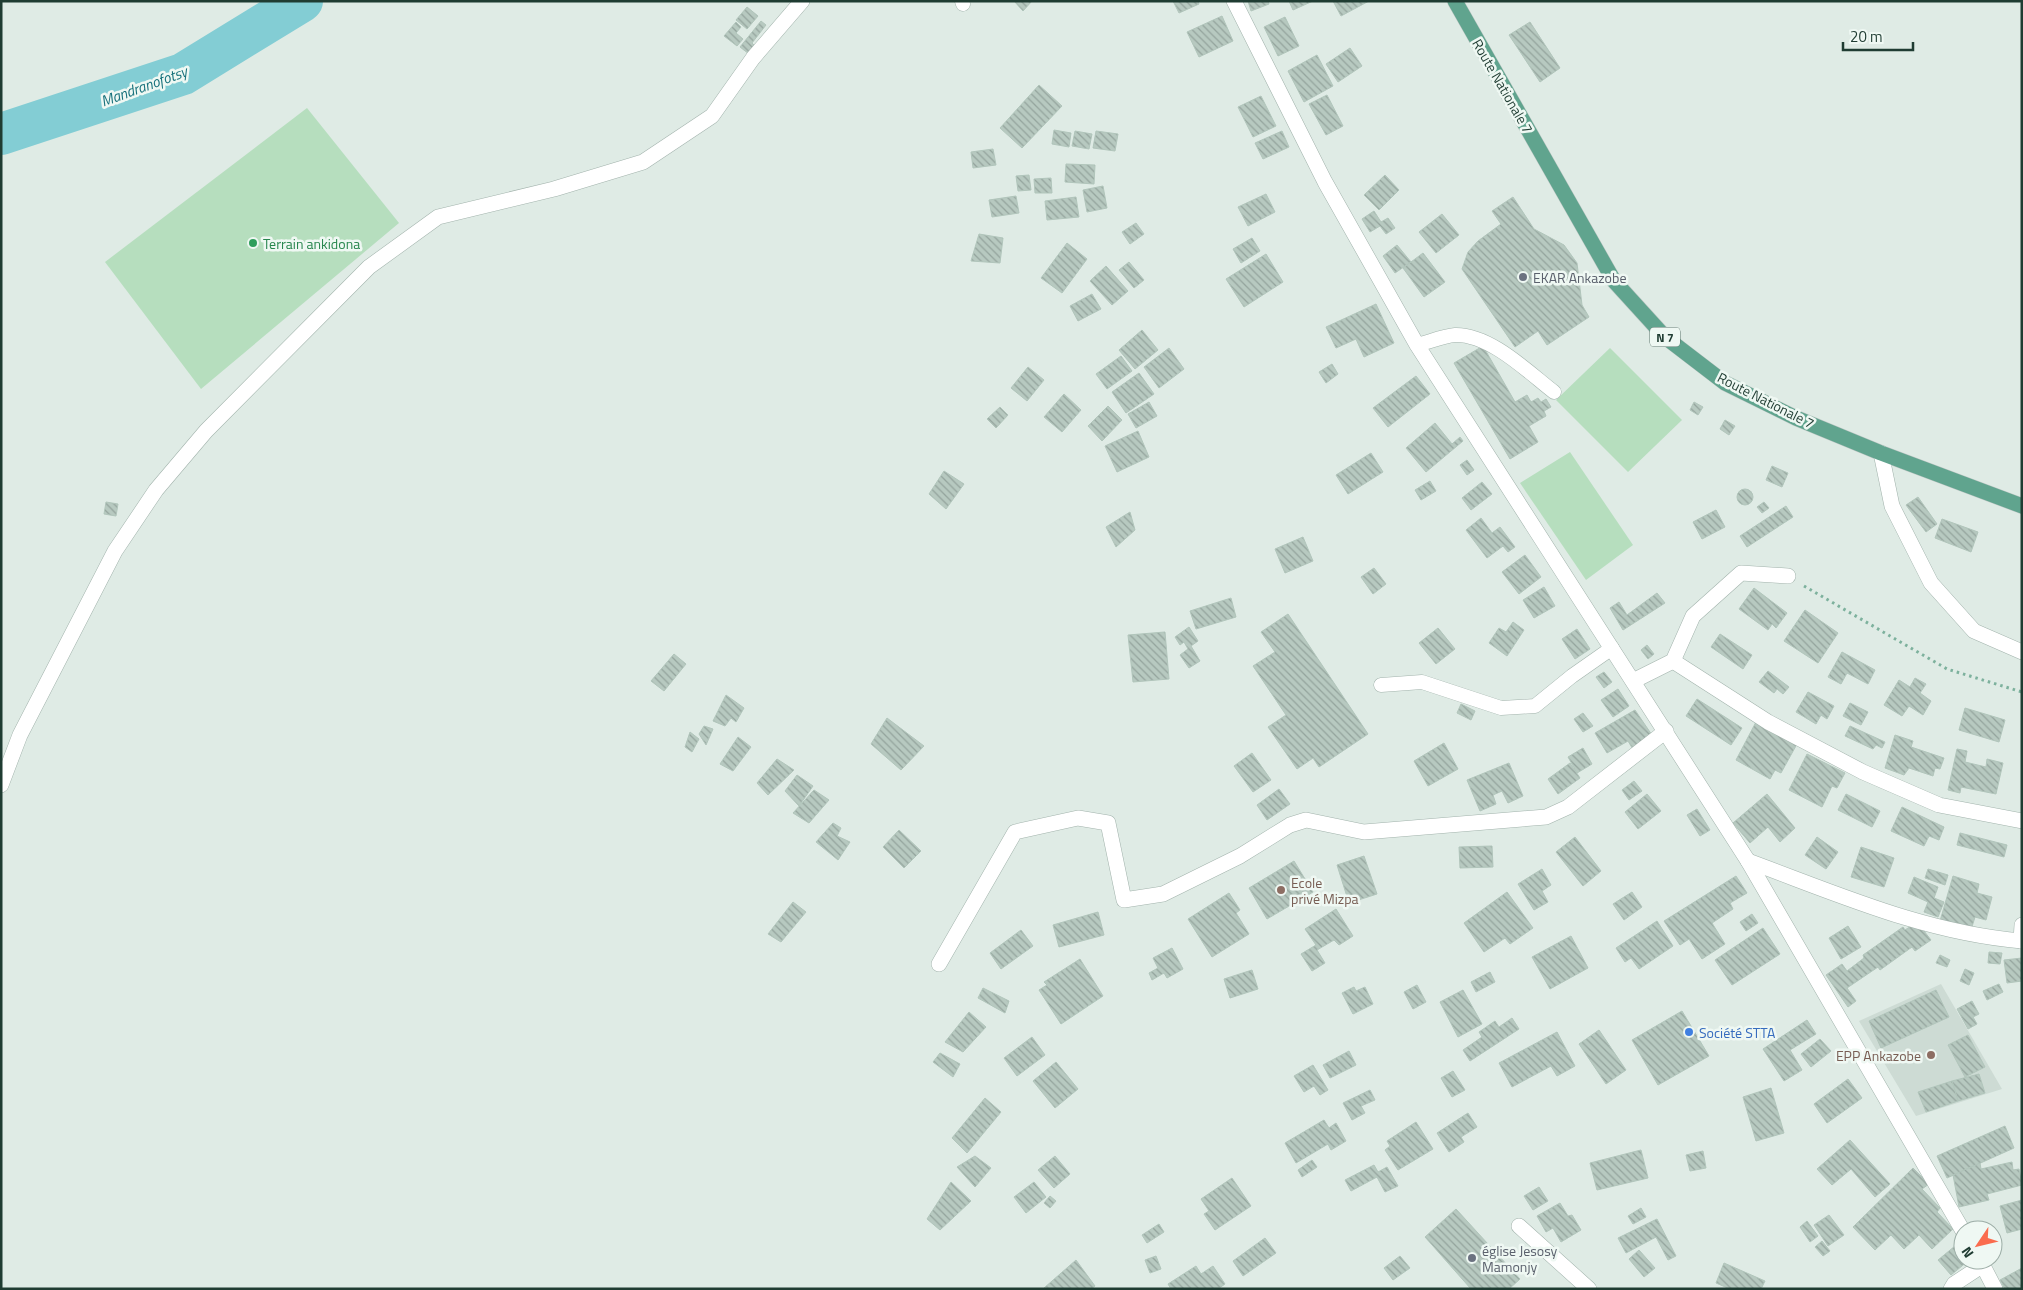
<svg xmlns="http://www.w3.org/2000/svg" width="2023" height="1290" font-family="'Titillium Web',sans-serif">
<defs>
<pattern id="building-back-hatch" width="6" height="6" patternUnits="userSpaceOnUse" patternTransform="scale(1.25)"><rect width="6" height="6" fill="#b7c9c0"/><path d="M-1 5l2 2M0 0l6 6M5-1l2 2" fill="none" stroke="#94a49d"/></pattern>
</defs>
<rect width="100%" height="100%" fill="#dfebe5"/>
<path fill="#cddbd4" d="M1941 984 2002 1089 1916 1116 1859 1021Z"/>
<g fill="#b6debe">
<path d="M307 108 399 223 201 389 105 262Z"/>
<path d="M1610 348 1682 420 1628 472 1556 400Z"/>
<path d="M1570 452 1633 545 1586 580 1520 483Z"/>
</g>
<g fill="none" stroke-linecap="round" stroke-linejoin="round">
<path stroke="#83cdd4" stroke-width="42" d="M1 134 183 74 302 1"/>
</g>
<g fill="url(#building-back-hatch)" stroke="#b1c5bb">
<path d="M1014 1H1032L1023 11Z"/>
<path d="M1173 1H1198L1199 4 1179 13Z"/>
<path d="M1248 1H1268L1269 4 1251 11Z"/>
<path d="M1289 1H1313L1293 10Z"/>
<path d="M1333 1H1369L1341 16Z"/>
<path d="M747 7 758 16 747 29 736 20Z"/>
<path d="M1222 16 1233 41 1199 57 1187 32Z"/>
<path d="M1285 17 1299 46 1278 56 1264 27Z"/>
<path d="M761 21 766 25 752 43 755 46 749 54 740 47Z"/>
<path d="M736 22 741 27 736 33 743 39 737 46 724 36Z"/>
<path d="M1530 22 1560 68 1540 82 1509 35Z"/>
<path d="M1350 48 1362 66 1338 82 1326 64Z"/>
<path d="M1317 55 1333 86 1304 102 1288 71Z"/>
<path d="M1039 85 1062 106 1022 148 1000 128Z"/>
<path d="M1327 95 1343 126 1326 135 1309 104Z"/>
<path d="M1261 96 1276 126 1253 137 1238 107Z"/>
<path d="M1054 130 1071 133 1069 147 1052 144Z"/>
<path d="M1075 131 1092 134 1089 149 1072 146Z"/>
<path d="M1096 131 1118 134 1115 151 1093 148Z"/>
<path d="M1282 131 1289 147 1263 159 1255 143Z"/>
<path d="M993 149 996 165 973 168 971 152Z"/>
<path d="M1066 164 1095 165 1094 184 1065 182Z"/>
<path d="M1029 175 1031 190 1018 191 1016 176Z"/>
<path d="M1385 175 1399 190 1379 210 1364 195Z"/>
<path d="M1051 178 1052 193H1035L1034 179Z"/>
<path d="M1103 186 1107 208 1087 212 1083 190Z"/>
<path d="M1266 194 1275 212 1248 226 1238 207Z"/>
<path d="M1016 196 1019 213 992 217 989 200Z"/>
<path d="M1076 197 1079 217 1047 220 1045 201Z"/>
<path d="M1513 197 1534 229 1564 245 1577 263 1582 305 1589 317 1547 345 1538 331 1515 347 1462 269 1468 252 1478 241 1501 224 1492 211Z"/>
<path d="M1374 211 1381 222 1388 218 1395 228 1386 234 1380 226 1370 232 1362 219Z"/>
<path d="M1442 214 1459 235 1436 253 1419 232Z"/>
<path d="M1136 223 1144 234 1130 244 1122 232Z"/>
<path d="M979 234 1003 238 1000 263 971 261Z"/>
<path d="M1252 238 1260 251 1241 263 1233 249Z"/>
<path d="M1067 243 1087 259 1062 293 1041 278Z"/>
<path d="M1397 245 1411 262 1395 273 1383 256Z"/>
<path d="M1423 253 1445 282 1424 297 1403 268Z"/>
<path d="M1266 254 1283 282 1244 307 1226 279Z"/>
<path d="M1129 262 1144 280 1134 288 1119 270Z"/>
<path d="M1106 266 1128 291 1112 305 1090 281Z"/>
<path d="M1092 294 1101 309 1078 321 1070 306Z"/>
<path d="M1376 304 1394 343 1364 357 1356 339 1336 348 1326 327Z"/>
<path d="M1142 330 1158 350 1135 369 1119 350Z"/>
<path d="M1483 346 1515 402 1527 395 1531 402 1538 398 1541 402 1546 399 1551 407 1544 411 1546 416 1529 426 1538 442 1510 459 1454 363Z"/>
<path d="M1169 348 1184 369 1159 388 1144 367Z"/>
<path d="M1121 356 1132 371 1107 389 1096 374Z"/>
<path d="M1332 364 1338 374 1326 383 1319 372Z"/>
<path d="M1028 367 1044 380 1027 401 1011 388Z"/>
<path d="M1139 373 1154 394 1126 413 1112 392Z"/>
<path d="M1416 376 1430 394 1388 427 1373 408Z"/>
<path d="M1064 394 1081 410 1062 432 1044 417Z"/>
<path d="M1149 402 1157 416 1136 428 1128 414Z"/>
<path d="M1694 402 1703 407 1698 415 1690 410Z"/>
<path d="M1108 406 1122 420 1102 441 1088 426Z"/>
<path d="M1000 407 1008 415 996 428 987 419Z"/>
<path d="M1725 420 1735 426 1729 435 1720 429Z"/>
<path d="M1435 423 1452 444 1460 437 1463 441 1426 472 1406 448Z"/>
<path d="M1138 431 1149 457 1117 472 1105 446Z"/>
<path d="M1371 453 1383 472 1348 494 1336 475Z"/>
<path d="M1467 460 1474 470 1467 475 1460 465Z"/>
<path d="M1772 466 1788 473 1782 487 1766 480Z"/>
<path d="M944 471 964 484 946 509 929 494Z"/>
<path d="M1430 481 1436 491 1421 500 1415 490Z"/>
<path d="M1482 482 1492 494 1471 510 1462 498Z"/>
<circle cx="1745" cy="497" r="8"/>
<path d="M1918 497 1937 524 1926 532 1906 505Z"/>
<path d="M106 502 118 504 116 516 104 514Z"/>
<path d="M1764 502 1769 508 1762 513 1757 507Z"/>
<path d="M1786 506 1793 517 1747 547 1740 536Z"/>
<path d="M1716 510 1725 527 1702 539 1693 522Z"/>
<path d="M1130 512 1135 530 1116 547 1106 527Z"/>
<path d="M1481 518 1492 533 1500 527 1515 547 1508 552 1503 546 1487 558 1466 530Z"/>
<path d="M1942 519 1978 532 1971 552 1935 538Z"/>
<path d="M1303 537 1313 561 1285 573 1275 549Z"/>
<path d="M1525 555 1541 577 1519 594 1502 572Z"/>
<path d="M1374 568 1386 584 1373 594 1361 577Z"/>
<path d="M1544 587 1555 606 1534 618 1523 600Z"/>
<path d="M1754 588 1787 613 1776 628 1772 624 1768 630 1739 609Z"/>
<path d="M1657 593 1665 603 1623 630 1610 608 1619 602 1627 615Z"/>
<path d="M1231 598 1236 617 1196 629 1190 611Z"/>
<path d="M1805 610 1838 633 1818 663 1784 641Z"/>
<path d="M1288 614 1368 734 1319 767 1313 758 1297 769 1268 727 1286 715 1253 666 1275 652 1261 632Z"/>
<path d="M1513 622 1524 630 1507 656 1489 643 1499 628 1506 632Z"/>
<path d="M1189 627 1198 641 1191 646 1200 661 1189 668 1180 655 1188 649 1184 642 1180 645 1175 637Z"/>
<path d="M1438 628 1455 649 1436 664 1419 643Z"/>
<path d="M1577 629 1590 649 1575 659 1562 639Z"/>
<path d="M1165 632 1169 679 1133 682 1128 635Z"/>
<path d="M1720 634 1752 655 1743 669 1711 647Z"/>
<path d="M1647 645 1654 654 1648 659 1641 650Z"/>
<path d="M1842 652 1875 670 1868 684 1847 673 1841 684 1828 677Z"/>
<path d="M674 654 686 664 664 691 651 681Z"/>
<path d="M1768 671 1789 687 1783 694 1777 689 1774 693 1759 682Z"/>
<path d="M1604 672 1612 682 1604 688 1596 677Z"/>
<path d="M1915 678 1926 684 1920 693 1931 701 1923 715 1909 706 1902 716 1884 705 1899 680 1910 687Z"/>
<path d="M1618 689 1629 706 1613 717 1601 700Z"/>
<path d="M1808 692 1834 706 1827 719 1821 715 1816 724 1796 712Z"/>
<path d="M726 695 744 708 736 722 731 718 725 726 713 721Z"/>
<path d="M1697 699 1742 728 1731 745 1686 716Z"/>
<path d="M1850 703 1868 712 1861 725 1843 716Z"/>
<path d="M1461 704 1475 711 1471 720 1457 713Z"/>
<path d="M1965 708 2005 720 1999 742 1959 730Z"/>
<path d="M1635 710 1654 738 1634 751 1628 741 1607 753 1595 733Z"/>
<path d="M1583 713 1593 726 1583 732 1574 719Z"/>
<path d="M887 718 924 746 901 770 871 744Z"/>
<path d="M1756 722 1797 744 1781 773 1775 770 1770 779 1736 760Z"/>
<path d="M704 726 713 729 706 745 699 734Z"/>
<path d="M1850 726 1885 742 1882 748 1876 745 1873 749 1845 736Z"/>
<path d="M690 732 699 739 692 752 685 747Z"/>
<path d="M1895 735 1913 741 1911 747 1944 758 1940 769 1935 768 1933 776 1909 768 1904 775 1885 768Z"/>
<path d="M738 737 751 747 733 771 720 764Z"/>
<path d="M1444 743 1458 769 1428 786 1414 761Z"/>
<path d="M1583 748 1592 764 1577 773 1568 757Z"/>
<path d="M1957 749 1967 751 1965 762 1986 767 1987 759 2003 763 1996 794 1961 787 1960 793 1948 790Z"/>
<path d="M1252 753 1271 780 1253 792 1234 766Z"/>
<path d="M1807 754 1845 773 1837 788 1832 786 1822 807 1789 790Z"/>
<path d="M777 759 794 770 768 795 757 783Z"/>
<path d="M1509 763 1523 796 1508 803 1502 791 1493 795 1496 804 1480 811 1467 780Z"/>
<path d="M1570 763 1580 778 1558 794 1548 779Z"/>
<path d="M797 775 813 786 799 806 785 791Z"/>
<path d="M1634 781 1642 791 1629 800 1622 790Z"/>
<path d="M1279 789 1290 804 1267 820 1257 805Z"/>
<path d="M814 790 829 800 809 823 793 813Z"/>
<path d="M1647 794 1661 811 1638 829 1625 812Z"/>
<path d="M1767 794 1795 828 1780 842 1768 827 1750 843 1733 823Z"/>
<path d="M1846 794 1880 811 1872 827 1838 810Z"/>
<path d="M1902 807 1944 827 1939 840 1929 836 1924 846 1891 831Z"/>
<path d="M1697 809 1710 830 1700 836 1687 815Z"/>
<path d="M833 823 841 828 837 836 850 842 838 860 816 842Z"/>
<path d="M899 830 921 851 904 868 883 847Z"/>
<path d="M1960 833 2007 845 2004 857 1957 845Z"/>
<path d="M1575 837 1601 871 1583 886 1556 852Z"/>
<path d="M1817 837 1838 852 1826 869 1805 855Z"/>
<path d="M1492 846 1493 867 1460 868 1459 847Z"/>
<path d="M1861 847 1894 858 1884 887 1851 877Z"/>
<path d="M1364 856 1377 894 1349 903 1337 865Z"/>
<path d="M1294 861 1313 892 1267 919 1249 888Z"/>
<path d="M1542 869 1551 885 1542 891 1548 902 1534 910 1518 884Z"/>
<path d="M1928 869 1948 875 1945 885 1925 878Z"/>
<path d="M1736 876 1747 893 1730 903 1733 909 1712 923 1725 944 1702 959 1689 939 1680 945 1664 921Z"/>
<path d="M1953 876 1979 884 1977 893 1992 897 1986 920 1975 917 1971 930 1940 921Z"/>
<path d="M1914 877 1938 887 1934 898 1944 902 1938 917 1924 912 1928 902 1908 893Z"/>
<path d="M1507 892 1533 928 1510 944 1505 938 1484 952 1464 923Z"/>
<path d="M1632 892 1642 907 1624 920 1613 904Z"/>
<path d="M1229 893 1240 910 1236 913 1249 934 1212 957 1188 919Z"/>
<path d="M793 902 806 912 781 942 768 934Z"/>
<path d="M1336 909 1353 936 1339 945 1334 940 1317 950 1325 963 1312 971 1301 954 1316 945 1305 929Z"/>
<path d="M1098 912 1104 935 1059 947 1053 925Z"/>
<path d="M1752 914 1758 923 1746 931 1740 922Z"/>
<path d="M1657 921 1673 946 1639 969 1631 958 1625 962 1616 948Z"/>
<path d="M1917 922 1931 940 1915 951 1912 947 1880 970 1878 967 1847 988 1856 1001 1848 1007 1826 975 1842 964 1847 971 1864 958 1863 955 1903 927 1905 930Z"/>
<path d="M1848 926 1861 947 1841 959 1829 938Z"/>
<path d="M1763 928 1780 954 1732 985 1715 960Z"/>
<path d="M1021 930 1033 946 1001 969 990 953Z"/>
<path d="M1571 936 1588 968 1550 989 1532 957Z"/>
<path d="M1172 948 1183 969 1167 978 1164 973 1152 980 1149 973 1158 968 1153 958Z"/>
<path d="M1989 952 2002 953 2000 964 1988 963Z"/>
<path d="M1940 955 1950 960 1947 967 1936 963Z"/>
<path d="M2022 958V981L2007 983 2004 960Z"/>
<path d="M1080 959 1103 996 1061 1024 1039 990 1047 985 1044 982Z"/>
<path d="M1965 969 1974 973 1969 985 1960 981Z"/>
<path d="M1252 970 1258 989 1230 998 1224 979Z"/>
<path d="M1490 972 1495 982 1476 992 1471 982Z"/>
<path d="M1999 984 2003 992 1987 1000 1983 991Z"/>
<path d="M1417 985 1426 1002 1413 1009 1404 992Z"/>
<path d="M1354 987 1356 991 1365 987 1373 1004 1353 1014 1342 993Z"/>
<path d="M983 988 1009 1001 1005 1013 978 998Z"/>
<path d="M1463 990 1482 1024 1458 1037 1440 1002Z"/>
<path d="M1936 990 1949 1017 1881 1048 1869 1021Z"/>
<path d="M1972 1001 1979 1014 1973 1017 1977 1024 1968 1029 1957 1009Z"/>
<path d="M1682 1011 1709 1056 1658 1085 1632 1040Z"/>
<path d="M969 1012 986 1027 963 1052 945 1042Z"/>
<path d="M1512 1018 1519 1029 1470 1061 1463 1050 1482 1037 1479 1032 1495 1021 1499 1027Z"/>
<path d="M1807 1020 1816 1034 1790 1050 1802 1070 1784 1081 1763 1049Z"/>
<path d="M1599 1030 1626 1070 1606 1084 1579 1044Z"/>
<path d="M1557 1032 1575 1066 1557 1076 1551 1066 1512 1087 1499 1063Z"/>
<path d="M1968 1035 1985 1067 1965 1077 1948 1045Z"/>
<path d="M1032 1037 1045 1055 1017 1076 1004 1058Z"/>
<path d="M1820 1039 1831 1051 1811 1067 1801 1054Z"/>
<path d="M1349 1051 1356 1065 1330 1078 1323 1065Z"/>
<path d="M940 1053 960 1064 953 1077 933 1062Z"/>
<path d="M1056 1062 1078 1089 1055 1108 1033 1081Z"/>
<path d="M1313 1065 1328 1090 1320 1095 1314 1086 1304 1092 1294 1076Z"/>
<path d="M1453 1071 1465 1090 1452 1097 1441 1078Z"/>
<path d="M1979 1074 1985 1093 1958 1101 1952 1081Z"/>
<path d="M1848 1079 1862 1098 1827 1123 1814 1104Z"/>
<path d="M1952 1081 1958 1101 1926 1112 1918 1092Z"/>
<path d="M1771 1088 1784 1133 1756 1141 1743 1097Z"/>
<path d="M1370 1090 1375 1100 1361 1106 1365 1113 1352 1120 1343 1103Z"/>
<path d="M985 1098 1001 1112 967 1153 952 1138Z"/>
<path d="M1468 1113 1477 1127 1461 1137 1464 1142 1449 1152 1437 1133Z"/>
<path d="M1324 1120 1329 1128 1336 1123 1346 1141 1331 1150 1328 1144 1296 1163 1285 1143Z"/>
<path d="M1416 1122 1433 1149 1398 1170 1385 1150 1390 1146 1387 1141Z"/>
<path d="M2005 1126 2014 1148 1947 1178 1937 1156Z"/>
<path d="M1850 1140 1890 1184 1875 1197 1851 1169 1832 1185 1817 1169Z"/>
<path d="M1641 1150 1648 1178 1597 1190 1590 1163Z"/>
<path d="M1703 1151 1706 1168 1690 1171 1686 1155Z"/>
<path d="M975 1156 991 1168 975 1187 957 1167Z"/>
<path d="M1055 1156 1070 1174 1054 1188 1038 1170Z"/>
<path d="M1312 1160 1317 1167 1302 1177 1298 1170Z"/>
<path d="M2012 1162 2013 1170 2019 1169 2022 1185 1987 1194 1989 1200 1959 1207 1953 1175 1980 1163 1981 1169Z"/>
<path d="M1374 1165 1378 1172 1387 1167 1398 1186 1385 1192 1377 1177 1351 1191 1345 1180Z"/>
<path d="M1913 1168 1929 1184 1922 1189 1940 1208 1937 1212 1953 1229 1932 1249 1919 1235 1904 1249 1891 1235 1875 1250 1853 1227Z"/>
<path d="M1232 1178 1251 1206 1215 1230 1204 1214 1209 1211 1201 1199Z"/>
<path d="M951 1182 971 1201 940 1230 927 1219Z"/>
<path d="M1034 1182 1046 1197 1026 1213 1014 1197Z"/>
<path d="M1539 1187 1548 1201 1533 1210 1524 1196Z"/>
<path d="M1050 1196 1056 1201 1050 1208 1044 1203Z"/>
<path d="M2022 1200V1229L2007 1233 2000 1206Z"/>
<path d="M1560 1203 1568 1216 1572 1215 1581 1230 1561 1242 1553 1228 1546 1232 1537 1216Z"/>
<path d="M1641 1208 1646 1217 1633 1224 1628 1216Z"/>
<path d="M1456 1209 1520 1279 1509 1289H1471L1425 1237Z"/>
<path d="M1829 1215 1844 1235 1828 1246 1814 1225Z"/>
<path d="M1657 1219 1676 1256 1668 1260 1656 1237 1626 1253 1618 1238Z"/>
<path d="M1807 1221 1818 1236 1810 1242 1800 1227Z"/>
<path d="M1159 1224 1164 1232 1147 1243 1142 1235Z"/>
<path d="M1265 1238 1276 1253 1243 1276 1233 1261Z"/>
<path d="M1822 1241 1830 1251 1823 1256 1815 1247Z"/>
<path d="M1955 1246 1963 1255V1260L1968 1261 1951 1275 1938 1260Z"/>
<path d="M1639 1250 1655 1268 1644 1277 1629 1259Z"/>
<path d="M1156 1256 1161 1269 1150 1273 1145 1260Z"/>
<path d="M1400 1256 1410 1268 1393 1280 1384 1268Z"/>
<path d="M1076 1260 1095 1286 1091 1289 1044 1288Z"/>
<path d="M1724 1263 1765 1281 1761 1289H1730L1716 1283Z"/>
<path d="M1196 1266 1201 1274 1213 1266 1225 1284 1218 1289H1171L1168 1284Z"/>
<path d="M2022 1268V1289H2005L2000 1280Z"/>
</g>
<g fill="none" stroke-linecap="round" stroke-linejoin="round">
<defs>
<g id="service">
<path d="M962 1 963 4"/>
<path d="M1417 345C1429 342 1443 336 1455 335 1490 334 1528 372 1554 392"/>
<path d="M1381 685 1422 682 1501 708 1535 706 1572 676 1612 648"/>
</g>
<g id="minor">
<path d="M1234 1 1325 182 1417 345 1748 861 1963 1231"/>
<path d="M1881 453 1892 506 1931 583 1974 631 2022 652"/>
<path d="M1673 661 1768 722 1863 772 1939 805 2022 821"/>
<path d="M1633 681 1673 661 1693 616 1741 573 1788 576"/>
<path d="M1 785 20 735 115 551 156 490 206 431 369 267 438 217 554 189 643 162 712 116 753 58 802 1"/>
<path d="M1748 861C1838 894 1925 933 2022 941"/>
<path d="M2021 941 2022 925"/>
<path d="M939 964 1015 832 1078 818 1108 823 1124 900 1163 894 1240 856 1290 825 1306 820 1364 832 1546 817 1568 807 1666 731"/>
<path d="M1519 1226 1589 1289"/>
<path d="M1980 1260 1995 1289"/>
<path d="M1951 1289 1954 1284 1983 1265"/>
</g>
<path id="primary" d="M1455 1 1614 281 1665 337 1725 383 1796 418 1881 453 2022 506"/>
</defs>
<use href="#service" stroke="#a2b3ac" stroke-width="15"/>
<use href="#minor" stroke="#a2b3ac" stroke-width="16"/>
<use href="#primary" stroke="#c0c8c6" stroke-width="16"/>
<path stroke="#7db19d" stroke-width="3" stroke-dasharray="2.5 4" stroke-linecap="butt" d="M1804 586 1947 669 2022 692"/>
<use href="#service" stroke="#fff" stroke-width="14"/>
<use href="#minor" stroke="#fff" stroke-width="15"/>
<use href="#primary" stroke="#60a48e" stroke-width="15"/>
</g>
<circle fill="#2e9e5b" stroke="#eff8f3" stroke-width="2" cx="253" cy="243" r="5"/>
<g fill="#6b7280" stroke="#eff8f3" stroke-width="2">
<circle cx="1523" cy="277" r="5"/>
<circle cx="1472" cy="1258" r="5"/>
</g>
<g fill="#8d6e63" stroke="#eff8f3" stroke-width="2">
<circle cx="1281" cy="890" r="5"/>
<circle cx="1931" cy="1055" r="5"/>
</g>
<circle fill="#3f7fe0" stroke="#eff8f3" stroke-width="2" cx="1689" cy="1032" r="5"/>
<g text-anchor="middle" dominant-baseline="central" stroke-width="5" stroke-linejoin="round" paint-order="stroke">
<rect fill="#eff8f3" stroke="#5d746c" stroke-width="1" x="1650" y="327.5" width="30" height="19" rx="4"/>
<g font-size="12" font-weight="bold" fill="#1f3c32">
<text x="1665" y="337">N 7</text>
</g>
<g font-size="14" fill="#1f3c32" stroke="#eff8f3">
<text transform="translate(1503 86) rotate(60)">Route Nationale 7</text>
<text transform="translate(1766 400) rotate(27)">Route Nationale 7</text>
</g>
<g font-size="14" fill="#27864d" stroke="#eff8f3" text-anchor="start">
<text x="263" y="243">Terrain ankidona</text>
</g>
<g font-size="14" fill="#5b616d" stroke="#eff8f3" text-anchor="start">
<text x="1533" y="277">EKAR Ankazobe</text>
<text x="1482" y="1250">église Jesosy<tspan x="1482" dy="16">Mamonjy</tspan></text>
</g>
<g font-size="14" fill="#785e54" stroke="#eff8f3" text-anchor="start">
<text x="1291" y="882">Ecole<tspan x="1291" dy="16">privé Mizpa</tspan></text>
<text x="1921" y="1055" text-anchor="end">EPP Ankazobe</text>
</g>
<g font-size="14" fill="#366cbe" stroke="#eff8f3" text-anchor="start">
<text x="1699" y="1032">Société STTA</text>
</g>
<g font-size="15" font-style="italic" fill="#16717b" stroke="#eff8f3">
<text transform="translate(144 86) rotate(-20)">Mandranofotsy</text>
</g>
</g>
<rect width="2023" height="1290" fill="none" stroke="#1f3c32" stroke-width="5"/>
<g transform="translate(1978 1245) rotate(235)"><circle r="24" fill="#eff8f3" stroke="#9cada6"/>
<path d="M0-4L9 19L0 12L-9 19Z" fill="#fa6c4e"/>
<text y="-8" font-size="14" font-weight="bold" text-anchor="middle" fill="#1f3c32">N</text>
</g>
<path d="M1843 42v8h70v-8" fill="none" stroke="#1f3c32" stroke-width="2.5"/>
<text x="1850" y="42" font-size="15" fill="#1f3c32" stroke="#eff8f3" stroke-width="4" paint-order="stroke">20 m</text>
</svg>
